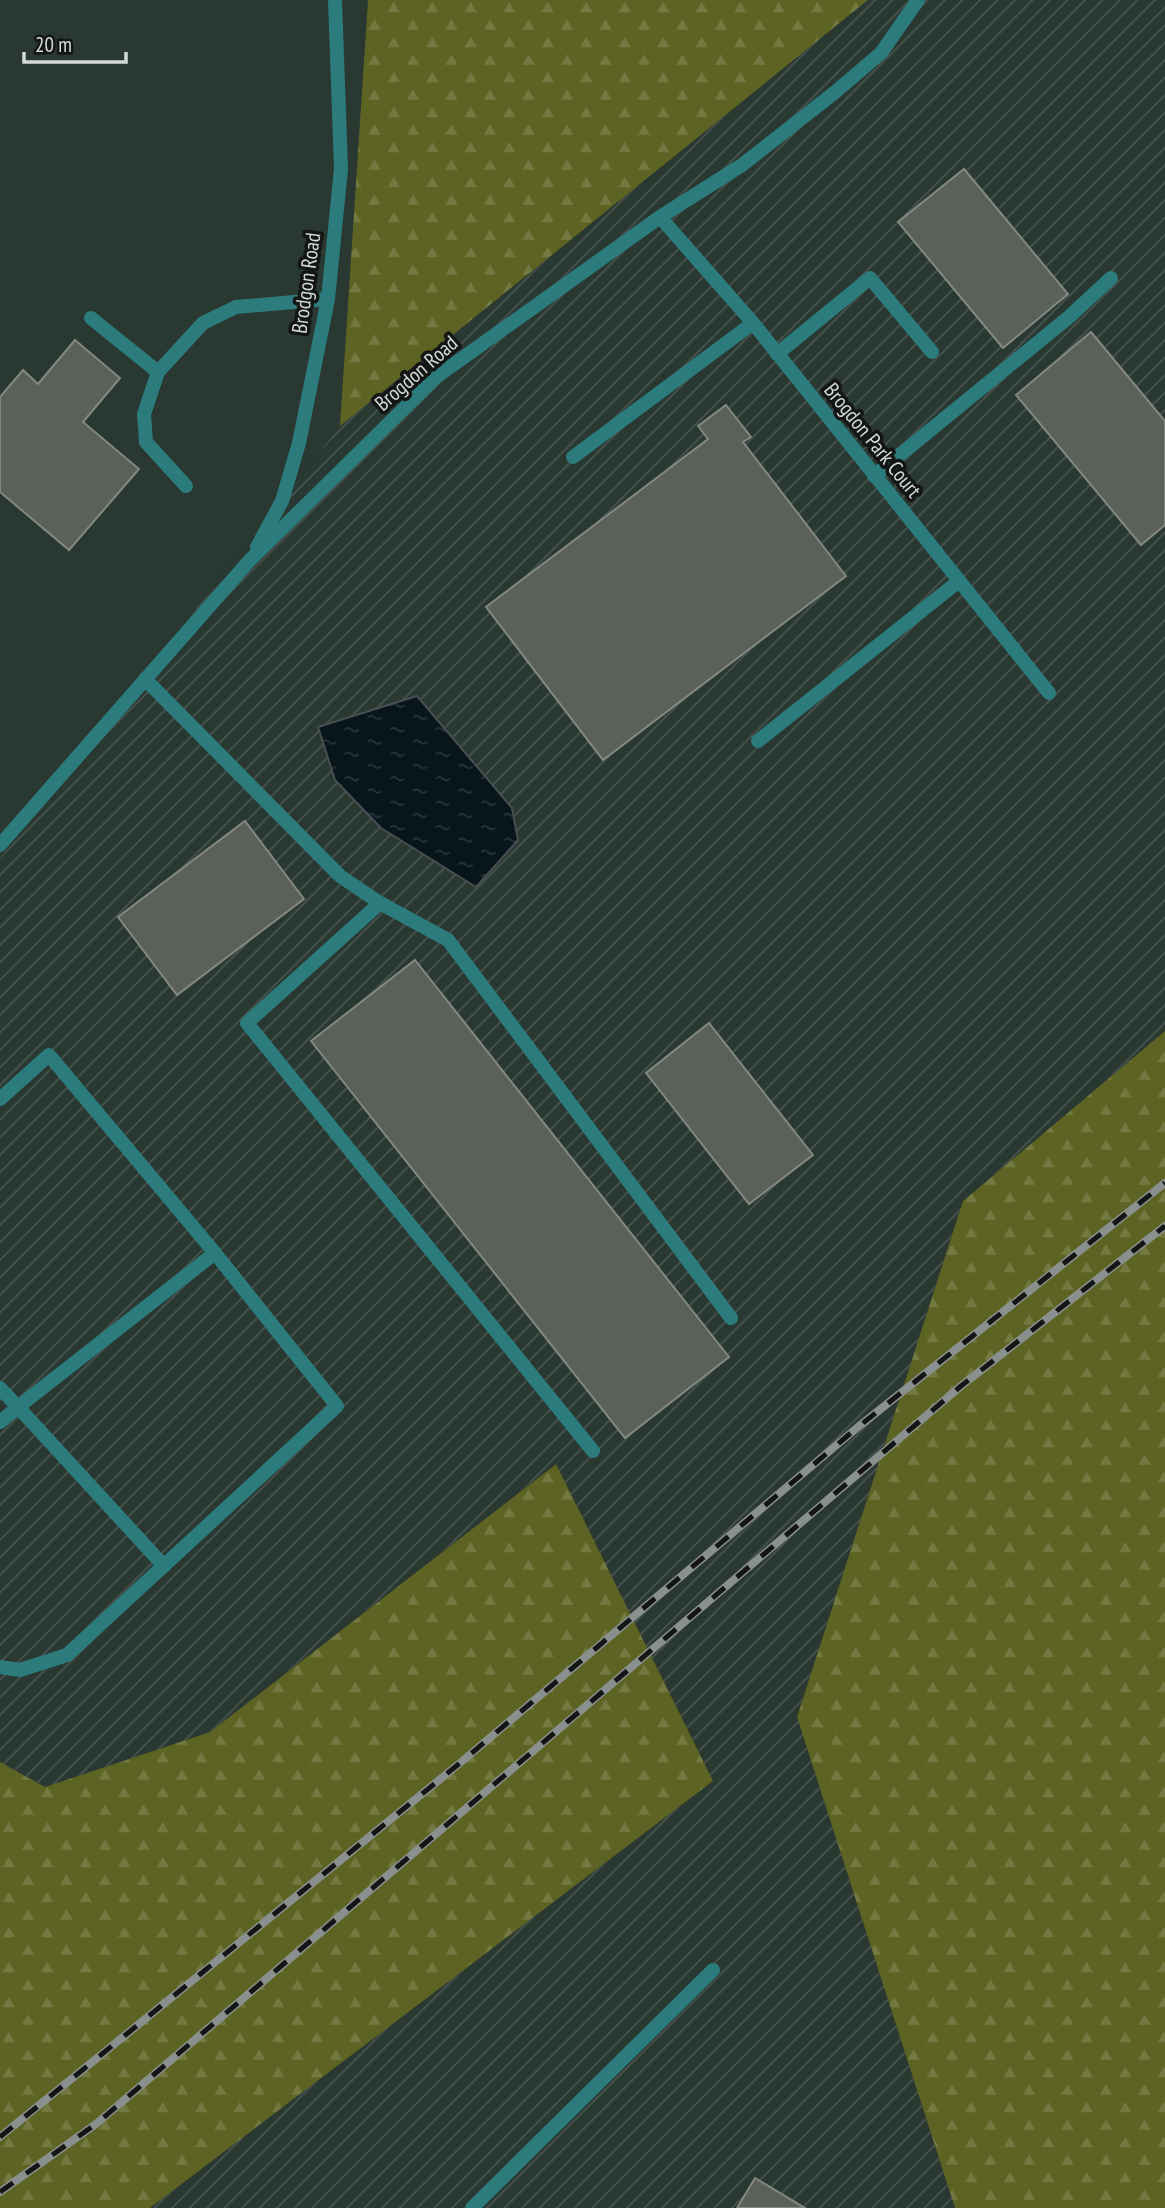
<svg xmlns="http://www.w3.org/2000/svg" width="1165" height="2208" font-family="'PT Sans Narrow',sans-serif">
<defs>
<pattern id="industrial-furrows" width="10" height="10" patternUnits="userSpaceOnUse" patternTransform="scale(1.75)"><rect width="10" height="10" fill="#2a3832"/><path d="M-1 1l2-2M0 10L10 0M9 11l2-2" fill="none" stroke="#48544f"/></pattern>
<pattern id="forest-firs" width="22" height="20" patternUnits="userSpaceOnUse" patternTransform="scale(1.75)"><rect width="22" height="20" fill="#5d6322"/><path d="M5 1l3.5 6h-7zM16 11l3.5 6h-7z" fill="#737941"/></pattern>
<pattern id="water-ripples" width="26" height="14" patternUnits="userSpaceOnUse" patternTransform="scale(1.75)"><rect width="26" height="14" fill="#08151a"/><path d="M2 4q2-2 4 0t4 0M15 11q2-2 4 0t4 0" fill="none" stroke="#2b363b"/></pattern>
</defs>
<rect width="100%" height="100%" fill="#292f2c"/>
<path fill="#2a3832" d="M0 0H368L340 426 0 858Z"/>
<path fill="url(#industrial-furrows)" d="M868 0H1165V1031L963 1201 797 1717 955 2208H150L713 1781 555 1464 210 1732 45 1787 0 1762V858L340 426Z"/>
<g fill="url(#forest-firs)">
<path d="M368 0H868L340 426Z"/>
<path d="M1165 1031V2208H955L797 1717 963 1201Z"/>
<path d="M556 1464 713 1781 150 2208H0V1762L45 1787 210 1732Z"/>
</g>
<path fill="url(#water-ripples)" stroke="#465053" stroke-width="2" d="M417 696 512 808 518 840 476 887 381 828 335 780 318 727Z"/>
<g fill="#5b605b" stroke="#828882" stroke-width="2">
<path d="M964 169 1068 294 1003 348 898 222Z"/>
<path d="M1091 332 1165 421V525L1141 545 1016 395Z"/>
<path d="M75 340 120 378 83 422 139 469 69 550 0 492V397L23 370 38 384Z"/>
<path d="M726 405 751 437 743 442 846 576 603 760 486 607 708 439 698 426Z"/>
<path d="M245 821 304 899 177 995 118 917Z"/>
<path d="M415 960 729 1357 625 1438 311 1041Z"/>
<path d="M709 1023 813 1155 749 1204 646 1073Z"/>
<path d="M755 2178 805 2208H737Z"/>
</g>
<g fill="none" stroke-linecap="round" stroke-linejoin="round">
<g stroke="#2c7c7d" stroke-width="14">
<path d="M91 318 158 372"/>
<path d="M777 354 870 278 932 352"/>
<path d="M573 457 753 323"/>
<path d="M874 476 1069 317 1111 278"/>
<path d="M186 486 146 442 144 414 158 372 203 323 236 307 328 299"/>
<path d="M145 679 340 876 380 903 448 940 731 1318"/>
<path d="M758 741 959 581"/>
<path d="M380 903 247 1023 593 1451"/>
<path d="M0 1099 49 1055 215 1253 337 1406 67 1655 20 1670 0 1667"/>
<path d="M0 1388 18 1407 0 1422"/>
<path d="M164 1566 18 1407 215 1253"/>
<path d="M472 2208 713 1970"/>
</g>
<g stroke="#2c7c7d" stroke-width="14">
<path d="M660 217 753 323 1049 693"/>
<path d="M257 547 282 501 299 443 328 299 341 169 335 0"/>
<path d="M0 845 250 560 436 377 660 217 742 165 834 93 881 53 918 0"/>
</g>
<defs>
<g id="rail">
<path d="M0 2137 460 1763 858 1427 1165 1183"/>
<path d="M0 2192 96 2124 961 1386 1165 1226"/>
</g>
</defs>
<use href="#rail" stroke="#8a908d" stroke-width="8"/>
<use href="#rail" stroke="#131615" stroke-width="5" stroke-dasharray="16" stroke-linecap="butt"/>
</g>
<g text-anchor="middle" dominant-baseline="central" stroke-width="7" stroke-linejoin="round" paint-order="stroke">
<g font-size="21" fill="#d5dad8" stroke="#131615">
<text transform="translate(306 283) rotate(-82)">Brodgon Road</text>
<text transform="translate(416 373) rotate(-41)">Brogdon Road</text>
<text transform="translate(873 440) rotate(51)">Brogdon Park Court</text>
</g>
</g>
<path d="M24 52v10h102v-10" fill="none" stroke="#d5dad8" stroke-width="3.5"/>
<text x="35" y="52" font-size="21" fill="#d5dad8" stroke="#131615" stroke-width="5" paint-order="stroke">20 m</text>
</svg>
